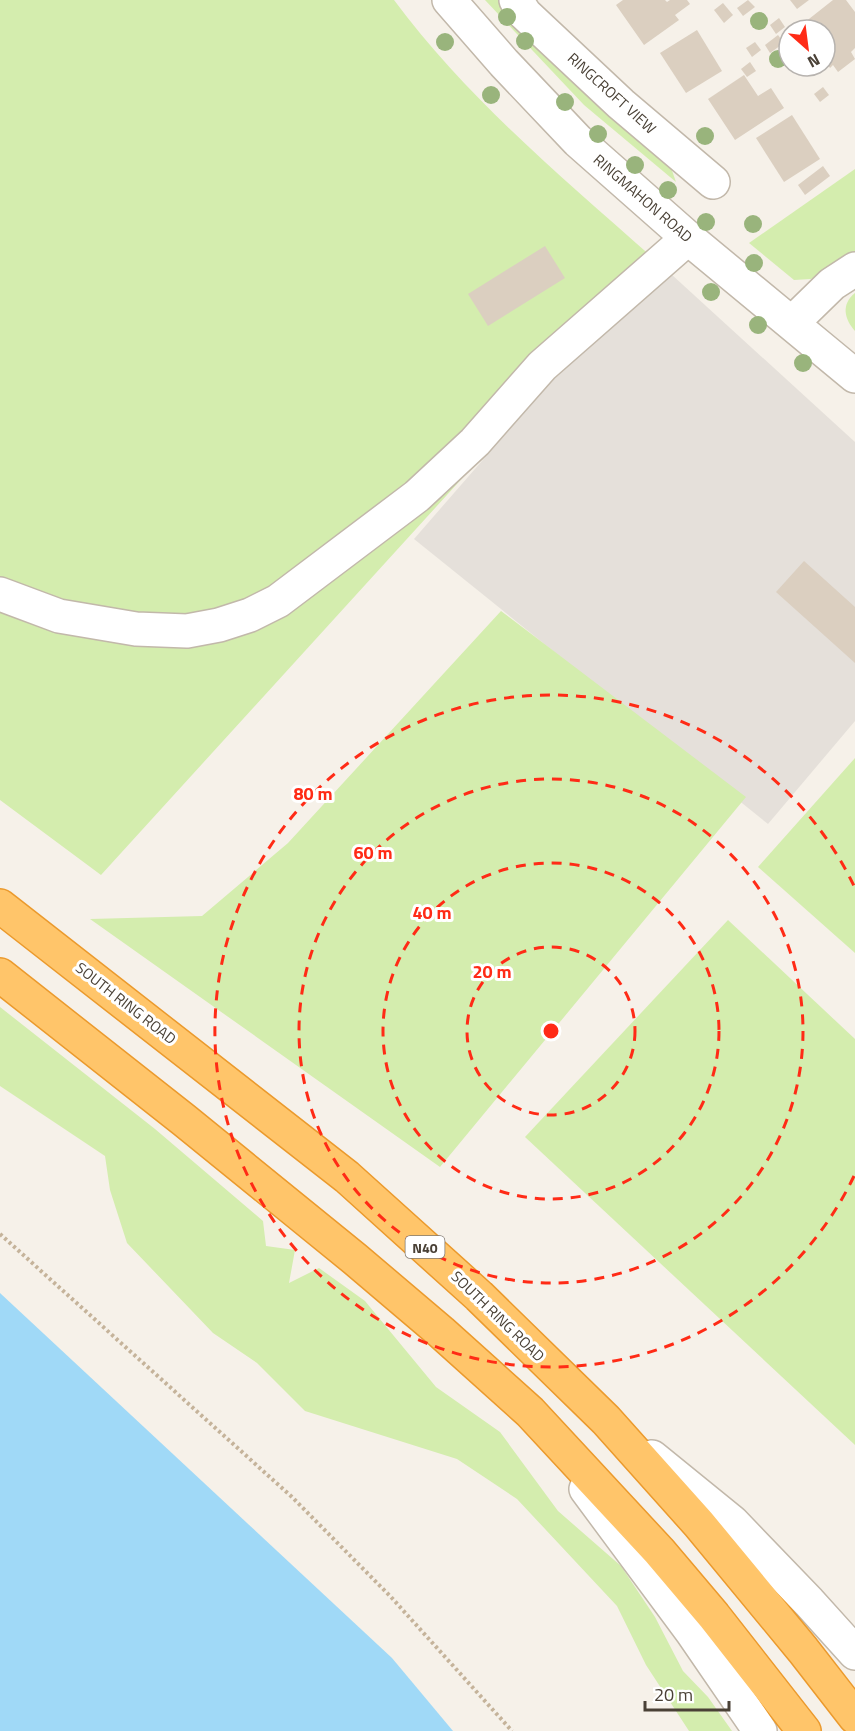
<svg xmlns="http://www.w3.org/2000/svg" width="855" height="1731" font-family="'Titillium Web',sans-serif">
<rect width="100%" height="100%" fill="#f6f1e9"/>
<path fill="#e5e0da" d="M671 274 855 442V721L768 824 414 539 568 362Z"/>
<g fill="#d4edae">
<path d="M0 0H394C472 105 575 188 671 274L568 362 101 875 0 800Z"/>
<path d="M485 0H501L669 162 676 182 584 105Z"/>
<path d="M855 169V254L811 279 794 280 749 243Z"/>
<path d="M855 293V331C844 319 841 304 855 293Z"/>
<path d="M501 611 746 797 440 1167 90 919 202 916 288 843Z"/>
<path d="M855 758V953L758 867Z"/>
<path d="M728 920 855 1039V1445L525 1137Z"/>
<path d="M0 1007 155 1129 263 1221 266 1246 295 1250 289 1283 319 1268 365 1301 436 1387 500 1432 558 1511 621 1566 655 1617 683 1671 708 1697 732 1731H689L646 1665 617 1606 517 1499 457 1459 305 1411 257 1363 213 1333 127 1243 110 1190 105 1156 0 1086Z"/>
</g>
<path fill="#a0d9f7" d="M0 1293 392 1658 453 1731H0Z"/>
<g fill="#dbcfc0">
<path d="M623 0H665L667 2 670 0H687L690 4 675 15 679 20 644 45 616 5Z"/>
<path d="M748 0 755 7 743 16 737 8Z"/>
<path d="M790 0H809L797 9Z"/>
<path d="M833 0H846L855 12V48L851 52 855 59 838 72 833 65 830 68 825 61V30H795Z"/>
<path d="M723 3 733 15 724 23 714 10Z"/>
<path d="M779 18 785 27 776 34 770 25Z"/>
<path d="M697 30 722 71 686 93 660 53Z"/>
<path d="M778 35 784 43 770 53 765 45Z"/>
<path d="M755 42 761 50 752 57 746 48Z"/>
<path d="M750 62 756 71 747 77 741 69Z"/>
<path d="M744 75 758 96 771 88 784 108 735 140 708 99Z"/>
<path d="M823 87 829 95 820 102 814 94Z"/>
<path d="M792 115 820 159 784 182 756 138Z"/>
<path d="M823 166 830 176 805 195 798 185Z"/>
<path d="M545 246 565 278 488 326 468 294Z"/>
<path d="M804 561 855 607V663L776 592Z"/>
</g>
<g fill="none" stroke-linecap="round" stroke-linejoin="round">
<defs>
<g id="minor">
<path d="M449 0 504 63 578 141 688 238 855 376"/>
<path d="M516 0 525 14 621 104 713 182"/>
<path d="M792 323 832 284 855 269"/>
<path d="M0 594 59 616 136 629 187 631 219 625 250 615 278 601 417 496 475 442 542 366 688 238"/>
<path d="M652 1457 732 1522 809 1602 855 1653"/>
<path d="M586 1489 692 1632 760 1731"/>
</g>
<g id="highway">
<path d="M0 906 347 1177 479 1296 606 1420 699 1524 803 1650 855 1717"/>
<path d="M0 975 184 1120 355 1259 441 1332 530 1412 659 1551 714 1616 804 1731"/>
</g>
</defs>
<use href="#minor" stroke="#c2b8aa" stroke-width="36"/>
<use href="#highway" stroke="#eb9a2d" stroke-width="36"/>
<path stroke="#c5b39a" stroke-width="4" stroke-dasharray="3 3" stroke-linecap="butt" d="M0 1234 292 1497 391 1597 512 1731"/>
<use href="#minor" stroke="#fff" stroke-width="33"/>
<use href="#highway" stroke="#ffc56a" stroke-width="33"/>
</g>
<g fill="#99b47c">
<circle cx="507" cy="17" r="9"/>
<circle cx="759" cy="21" r="9"/>
<circle cx="525" cy="41" r="9"/>
<circle cx="445" cy="42" r="9"/>
<circle cx="778" cy="59" r="9"/>
<circle cx="491" cy="95" r="9"/>
<circle cx="565" cy="102" r="9"/>
<circle cx="598" cy="134" r="9"/>
<circle cx="705" cy="136" r="9"/>
<circle cx="635" cy="165" r="9"/>
<circle cx="668" cy="190" r="9"/>
<circle cx="706" cy="222" r="9"/>
<circle cx="753" cy="224" r="9"/>
<circle cx="754" cy="263" r="9"/>
<circle cx="711" cy="292" r="9"/>
<circle cx="758" cy="325" r="9"/>
<circle cx="803" cy="363" r="9"/>
</g>
<g fill="none" stroke="#ff2b16" stroke-width="3" stroke-dasharray="10 8">
<circle cx="551" cy="1031" r="84"/>
<circle cx="551" cy="1031" r="168"/>
<circle cx="551" cy="1031" r="252"/>
<path d="M854 1176A336 336 0 1 1 854 886"/>
</g>
<g text-anchor="middle" dominant-baseline="central" stroke-width="6" stroke-linejoin="round" paint-order="stroke">
<rect fill="#fff" stroke="#807a72" stroke-width="1.5" x="405.5" y="1236" width="39" height="22" rx="4.5"/>
<g font-size="14" font-weight="bold" fill="#4a4136">
<text x="425" y="1247">N40</text>
</g>
<g font-size="15" fill="#4a4136" stroke="#fff">
<text transform="translate(612 93) rotate(42)">RINGCROFT VIEW</text>
<text transform="translate(643 198) rotate(41)">RINGMAHON ROAD</text>
<text transform="translate(126 1003) rotate(38)">SOUTH RING ROAD</text>
<text transform="translate(498 1316) rotate(44)">SOUTH RING ROAD</text>
</g>
</g>
<circle cx="551" cy="1031" r="9" fill="#ff2b16" stroke="#fff" stroke-width="3"/>
<g font-size="18" text-anchor="middle" font-weight="bold" fill="#ff2b16" stroke="#fff" stroke-width="6" stroke-linejoin="round" paint-order="stroke">
<text x="313" y="800">80 m</text>
<text x="373" y="859">60 m</text>
<text x="432" y="919">40 m</text>
<text x="492" y="978">20 m</text>
</g>
<g transform="translate(807 48) rotate(152)"><circle r="28" fill="#ffffff" stroke="#b7b3af" stroke-width="1.5"/>
<path d="M0-4.5L10 22L0 15L-10 22Z" fill="#ff2b16"/>
<text y="-9" font-size="16" font-weight="bold" text-anchor="middle" fill="#4a4136">N</text>
</g>
<path d="M645 1701v9h84v-9" fill="none" stroke="#4a4136" stroke-width="3"/>
<text x="654" y="1701" font-size="18" fill="#4a4136" stroke="#ffffff" stroke-width="4.5" paint-order="stroke">20 m</text>
</svg>
